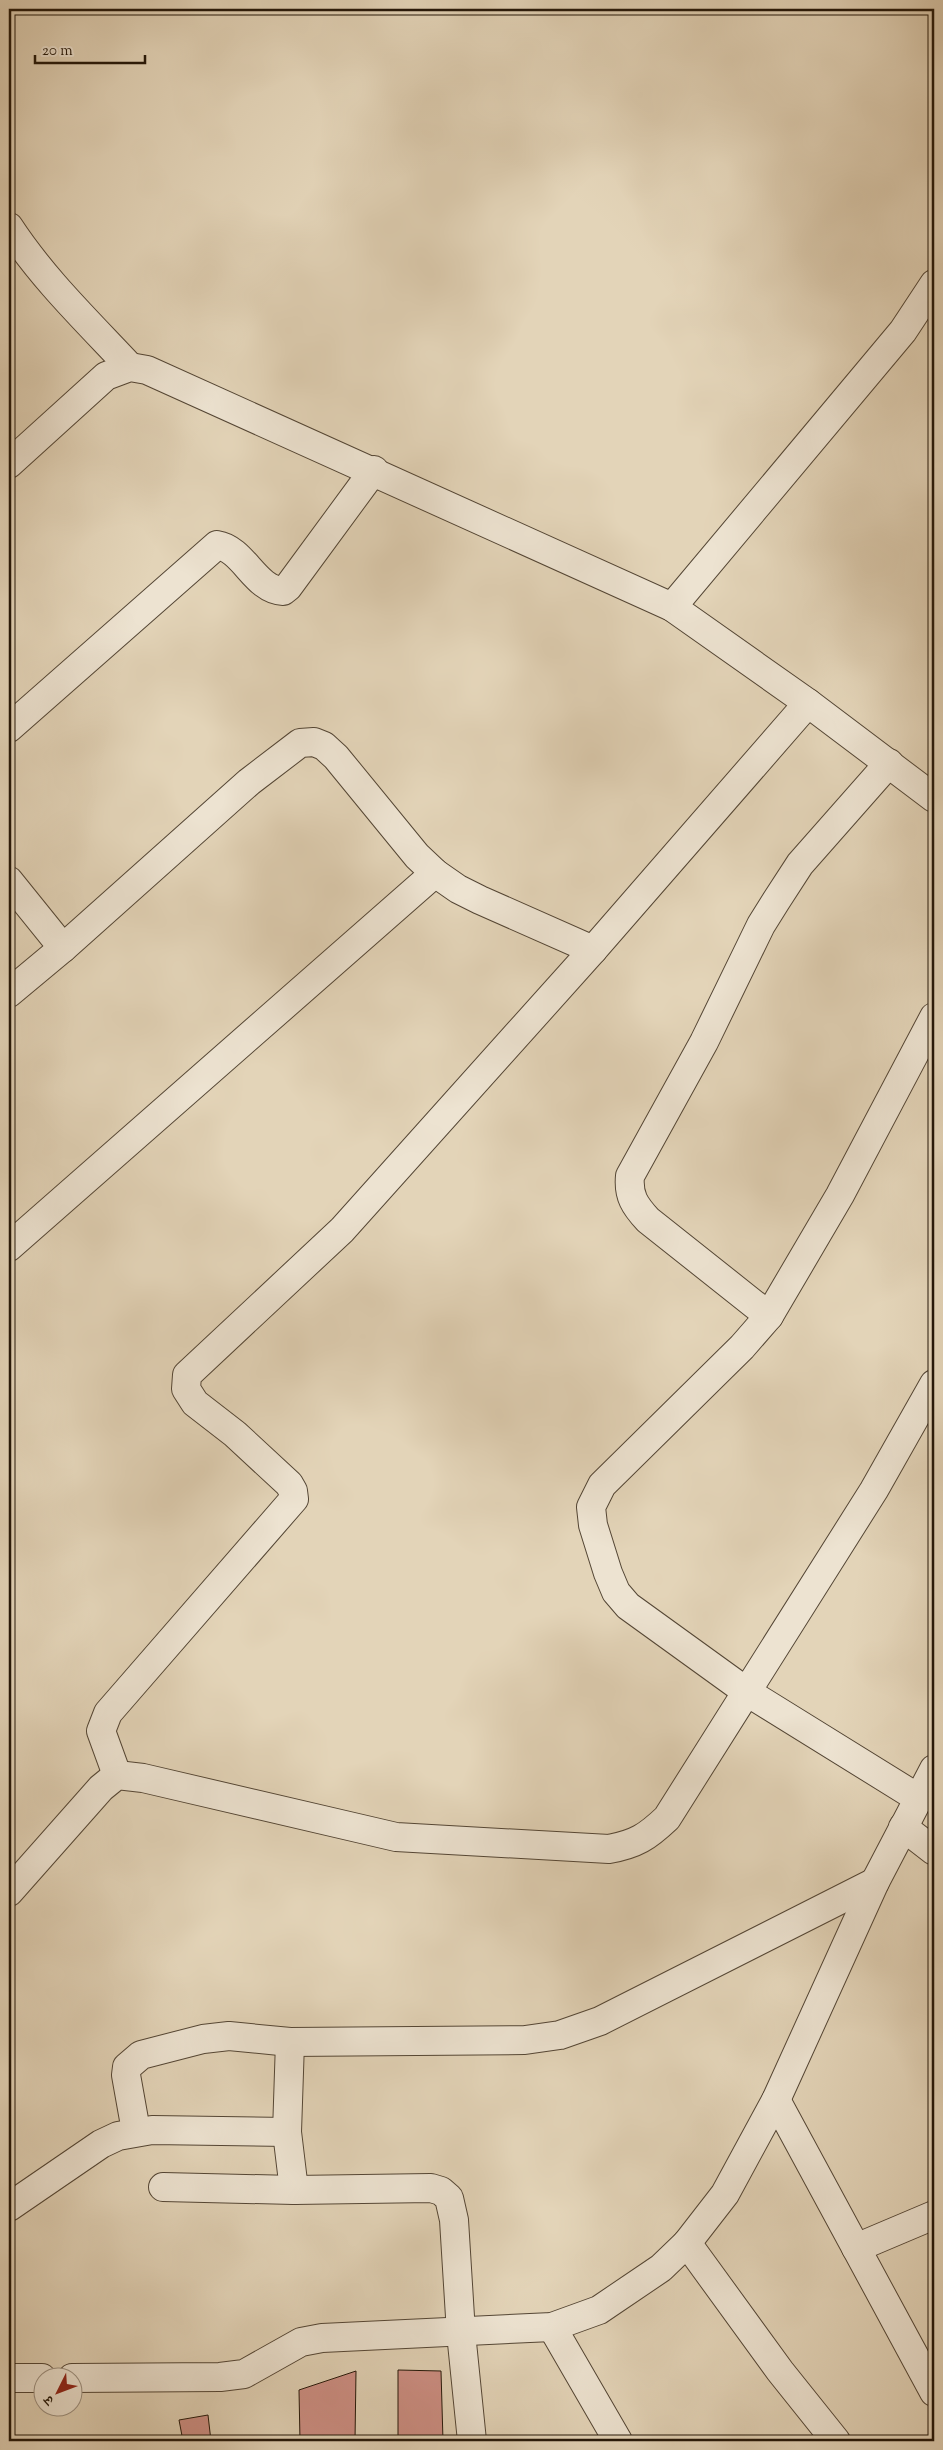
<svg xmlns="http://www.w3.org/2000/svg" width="943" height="2450" font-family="'Sorts Mill Goudy','Noto Serif Devanagari',serif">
<rect width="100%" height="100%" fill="#e3d4b8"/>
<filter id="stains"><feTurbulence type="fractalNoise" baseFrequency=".004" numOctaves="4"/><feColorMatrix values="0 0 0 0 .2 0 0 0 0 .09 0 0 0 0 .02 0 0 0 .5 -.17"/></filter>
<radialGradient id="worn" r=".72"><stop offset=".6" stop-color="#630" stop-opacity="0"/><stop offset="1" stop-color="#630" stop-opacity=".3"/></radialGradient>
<g fill="#cf9086" stroke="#241709">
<path d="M398 2370 441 2371 443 2441H398Z"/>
<path d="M356 2371 355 2441H300L299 2390Z"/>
<path d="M208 2415 211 2441H183L179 2420Z"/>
</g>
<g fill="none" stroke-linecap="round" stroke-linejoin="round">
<defs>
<g id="minor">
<path d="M9 227C43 279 88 322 130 367"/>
<path d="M9 464 106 376 130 367 147 370 672 607 808 703 934 798"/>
<path d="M672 607 903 331 934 284"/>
<path d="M9 728 217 545C244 549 255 590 283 591L288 587 374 470"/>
<path d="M9 881 63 948"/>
<path d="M9 993 63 948 249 782 300 743 314 742 324 746 336 757 417 856 435 873 458 889 480 900 593 950"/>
<path d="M9 1247 435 873"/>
<path d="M769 1316 648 1220C635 1206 628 1196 630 1176L704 1042 761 925 776 901 800 864 889 763"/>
<path d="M117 1775 101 1731 108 1713 294 1499 293 1491 289 1484 235 1434 195 1403 186 1389 187 1375 342 1230 593 950 808 703"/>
<path d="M918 1798 747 1692 628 1606 616 1592 608 1573 593 1525 591 1507 602 1485 742 1347 769 1316 840 1195 934 1017"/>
<path d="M903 1827 934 1851"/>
<path d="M9 1892 101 1788 117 1775 143 1778 396 1837 609 1849C636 1844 647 1837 667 1818L874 1490 934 1384"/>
<path d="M290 2042 287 2132 294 2190"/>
<path d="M776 2100 934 2392"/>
<path d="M136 2131 126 2075 127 2067 141 2055 203 2039 229 2036 290 2042 525 2040 560 2035 600 2021 875 1882"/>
<path d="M163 2187 294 2190 431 2188 441 2191 449 2198 454 2220 461 2333 472 2441"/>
<path d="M9 2207 101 2144 118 2136 152 2130 287 2132"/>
<path d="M687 2243 780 2371 836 2441"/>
<path d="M856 2248 934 2215"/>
<path d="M552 2327 618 2441"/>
<path d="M9 2378H42"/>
<path d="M72 2378 220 2377 244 2374 301 2342 322 2338 552 2327 599 2310 661 2268 687 2243 725 2194 776 2100 875 1882 934 1769"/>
</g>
</defs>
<use href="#minor" stroke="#544635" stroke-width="30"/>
<use href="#minor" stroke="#ede3d1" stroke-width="28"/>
</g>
<rect width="943" height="2450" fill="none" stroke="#e3d4b8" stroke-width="30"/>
<rect x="10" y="10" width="923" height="2430" fill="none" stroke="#241709" stroke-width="2.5"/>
<rect x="15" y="15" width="913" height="2420" fill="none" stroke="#241709"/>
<g transform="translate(58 2392) rotate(228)"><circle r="24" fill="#ede3d1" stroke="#9d9181"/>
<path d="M0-4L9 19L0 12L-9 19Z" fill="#8f2418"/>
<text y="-8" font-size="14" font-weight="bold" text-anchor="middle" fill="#241709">उ</text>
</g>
<path d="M35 55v8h110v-8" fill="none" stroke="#241709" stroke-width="2.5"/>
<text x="42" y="55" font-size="15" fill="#241709" stroke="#ede3d1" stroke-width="4" paint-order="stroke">20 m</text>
<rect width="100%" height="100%" filter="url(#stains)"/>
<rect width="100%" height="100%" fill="url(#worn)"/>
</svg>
